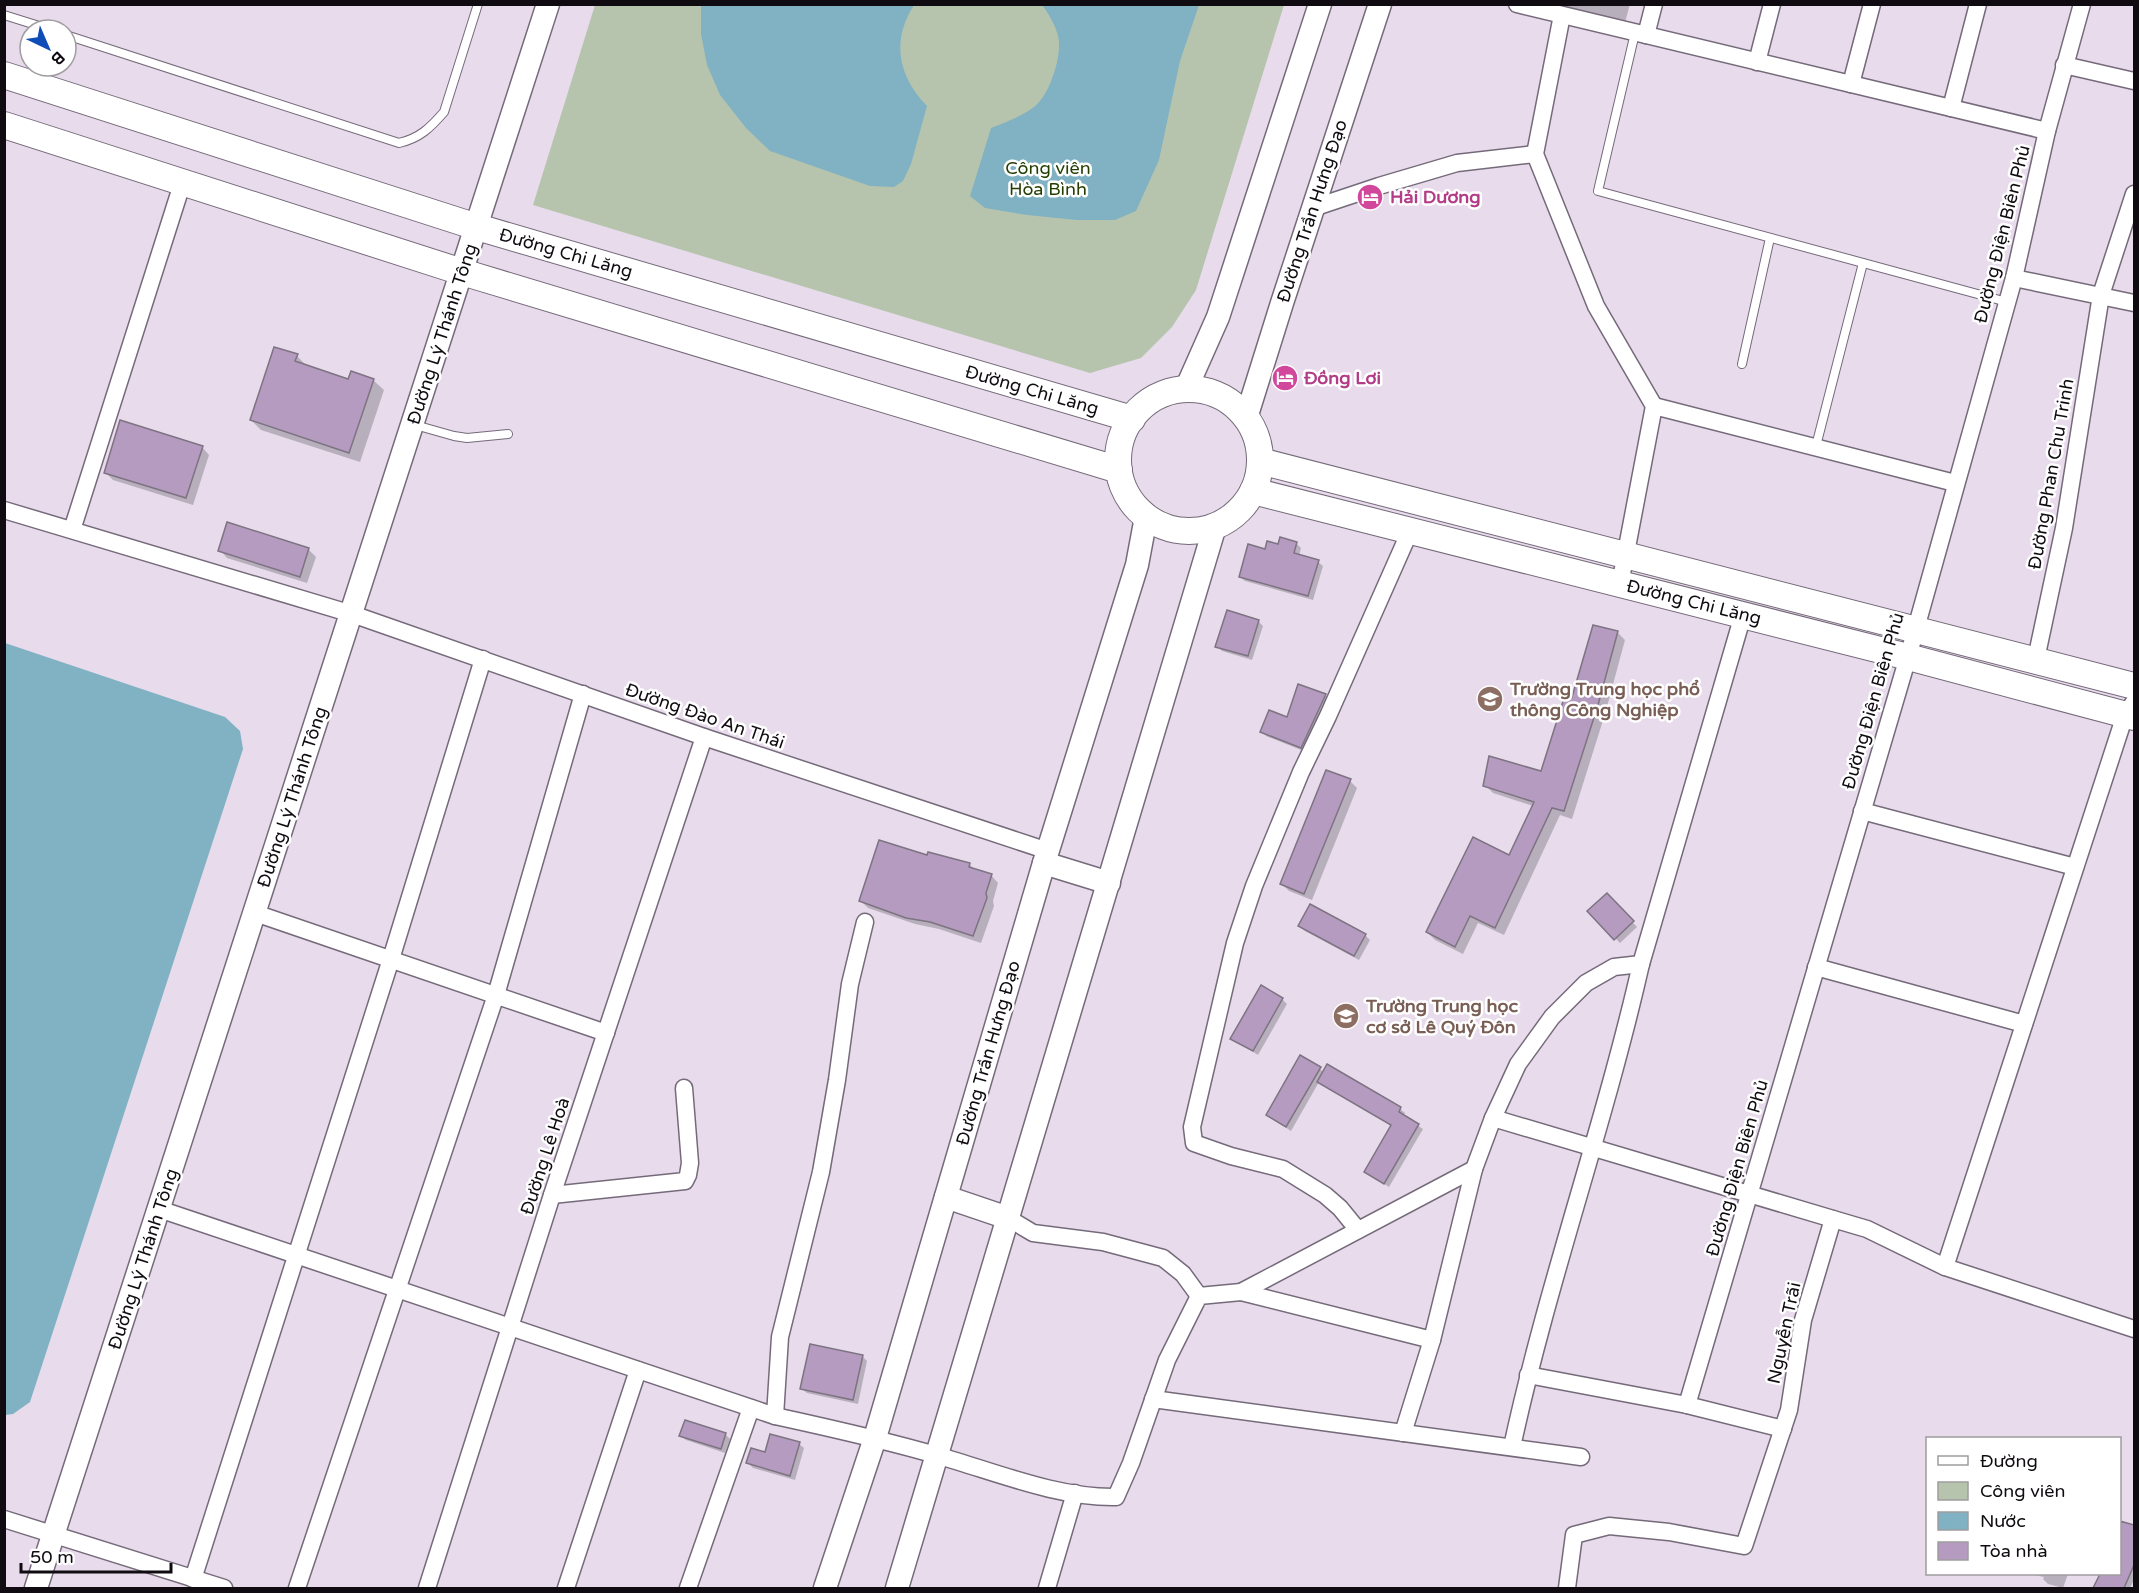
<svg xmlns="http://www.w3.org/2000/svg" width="2139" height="1593" font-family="'Varela Round',sans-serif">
<rect width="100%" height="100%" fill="#e7dbec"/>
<path fill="#b7c4ad" d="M595 5H1284L1196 290 1172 327 1141 358 1090 373 533 205Z"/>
<g fill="#80b2c3">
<path d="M701 5H914C891 41 898 76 927 106L911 164 903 181 894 187 870 186 770 151 746 128 720 95 707 65 701 34Z"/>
<path d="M1042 5H1199L1180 61 1159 160 1136 211 1115 220H1077L1027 215 985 208 970 196 991 128C1005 122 1021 117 1034 107 1049 96 1060 61 1059 43 1059 31 1049 14 1042 5Z"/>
<path d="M5 643 225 717 240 731 243 749 30 1402 13 1414 5 1415Z"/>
</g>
<g fill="#0003">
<path d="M1544 4H1630L1624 26Z"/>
<path d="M297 356 307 366 349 381 373 380 384 390 360 462 261 430 251 420Z"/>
<path d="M202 447 209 455 193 505 113 480 105 472Z"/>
<path d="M228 524 309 550 316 557 307 583 227 558 220 550Z"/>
<path d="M1296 543 1301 548 1299 556 1318 562 1323 566 1313 600 1245 581 1240 577 1266 551Z"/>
<path d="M1258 621 1263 626 1252 660 1222 651 1217 646Z"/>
<path d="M1617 632 1625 640 1605 714 1572 819 1560 815 1504 935 1478 923 1463 954 1435 940 1427 932 1510 857 1533 806 1493 793 1485 785 1542 773 1573 699Z"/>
<path d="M1299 686 1325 695 1330 700 1306 752 1266 736 1262 731 1288 719Z"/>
<path d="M1350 781 1357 788 1312 900 1289 891 1282 884Z"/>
<path d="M928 857 969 864 976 871 991 875 998 883 993 901 994 906 981 943 939 929 915 924 868 908 861 901Z"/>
<path d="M1607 895 1637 927 1620 943 1590 912Z"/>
<path d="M1300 926 1365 935 1370 940 1359 960 1305 931Z"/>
<path d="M1282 999 1287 1004 1258 1055 1232 1039Z"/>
<path d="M1301 1057 1324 1072 1327 1066 1400 1109 1405 1113 1403 1116 1423 1129 1389 1187 1366 1172 1392 1126 1319 1082 1291 1131 1267 1115Z"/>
<path d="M862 1356 867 1361 858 1404 807 1393 802 1389Z"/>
<path d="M725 1434 730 1439 725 1453 686 1440 681 1436Z"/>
<path d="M799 1444 804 1448 795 1480 753 1468 748 1463 766 1454Z"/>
<path d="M2120 1522 2134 1526V1580L2130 1588H2095L2102 1574H2120Z"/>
<path d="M2030 1574H2068L2063 1588 2048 1584 2043 1579 2044 1577Z"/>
</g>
<g fill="#b49bbf" stroke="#7e7382" stroke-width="1.5">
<path d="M274 347 298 354 295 361 348 379 351 371 374 379 349 453 250 420Z"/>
<path d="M120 420 203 446 186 498 104 473Z"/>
<path d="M227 522 309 548 300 577 218 551Z"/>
<path d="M1280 537 1297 542 1294 553 1319 560 1308 596 1239 577 1248 544 1265 549 1267 541 1278 544Z"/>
<path d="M1227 610 1259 620 1248 656 1215 647Z"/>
<path d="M1593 625 1618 631 1598 705 1564 811 1552 808 1495 928 1470 916 1455 947 1426 932 1473 837 1509 855 1534 802 1483 786 1489 756 1541 771 1565 695 1572 697Z"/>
<path d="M1298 684 1326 694 1301 748 1260 732 1269 710 1287 717Z"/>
<path d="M1326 770 1351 779 1304 894 1280 884Z"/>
<path d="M879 840 927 855 928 852 970 863 969 867 992 874 986 893 987 898 973 936 930 922 906 918 859 901Z"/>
<path d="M1607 893 1634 921 1614 940 1587 911Z"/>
<path d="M1310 904 1366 934 1354 956 1298 926Z"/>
<path d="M1261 985 1283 998 1253 1051 1230 1039Z"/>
<path d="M1300 1055 1321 1067 1286 1127 1266 1115Z"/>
<path d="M1327 1064 1401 1107 1399 1112 1419 1124 1384 1184 1364 1172 1391 1125 1317 1082Z"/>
<path d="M810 1344 863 1355 853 1400 800 1389Z"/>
<path d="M685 1420 726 1433 721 1449 679 1436Z"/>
<path d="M770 1434 800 1442 790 1476 746 1463 751 1448 765 1452Z"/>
<path d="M2120 1521 2134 1525V1565L2124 1588H2093L2100 1574H2120Z"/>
</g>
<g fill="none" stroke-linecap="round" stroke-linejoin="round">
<defs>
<g id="lane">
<path d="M4 15 52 30"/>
<path d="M1635 33 1598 191 2007 302"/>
<path d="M66 35 399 143C420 138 430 128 444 112L478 4"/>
<path d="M1742 364 1770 238"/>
<path d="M415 425 454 436 467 438 508 434"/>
<path d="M1816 446 1863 263"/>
</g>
<g id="street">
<path d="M1517 4 2047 131"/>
<path d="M1562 15 1535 154 1596 306 1654 406 1620 584"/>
<path d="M1646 35 1654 4"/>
<path d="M1757 62 1772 4"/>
<path d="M2064 65 2134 81"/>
<path d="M1851 84 1872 4"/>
<path d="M1951 108 1978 4"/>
<path d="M1313 208 1379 186 1457 163 1535 154"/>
<path d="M2014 278 2134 303"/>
<path d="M1654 406 1955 483"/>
<path d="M4 510 352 614 704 737 1048 851"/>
<path d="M72 530 183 181"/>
<path d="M2036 659 2064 528 2101 295 2134 194"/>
<path d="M1862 811 2075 867"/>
<path d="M255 913 606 1033"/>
<path d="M1816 967 2024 1024"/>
<path d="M1493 1118 1833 1219"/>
<path d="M552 1195 685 1181 688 1175 690 1163 684 1088"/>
<path d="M159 1209 775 1416C830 1428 885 1440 939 1456 996 1472 1057 1498 1116 1497L1131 1463 1167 1360 1199 1296 1241 1292 1474 1169 1493 1118 1518 1064 1552 1017 1586 983 1614 967 1641 964 1743 615"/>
<path d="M1008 1218 1033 1233 1103 1242 1163 1258 1183 1274 1199 1296"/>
<path d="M1358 1230 1340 1208 1325 1195 1283 1169 1231 1156 1194 1143 1192 1127 1235 943 1254 886 1301 772 1328 716 1410 531"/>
<path d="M1945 1267 2125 715 2134 702"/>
<path d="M1241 1292 1432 1340"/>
<path d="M1528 1375 1687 1405 1783 1429"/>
<path d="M1153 1399 1581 1457"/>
<path d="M1687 1405 1908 657 2014 278 2047 131 2082 4"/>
<path d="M775 1416 780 1337 821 1172 837 1080 850 984 865 922"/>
<path d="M1403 1433 1432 1340 1474 1169"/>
<path d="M1512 1447C1547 1284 1604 1127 1641 964"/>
<path d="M4 1519 224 1588"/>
<path d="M193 1579 391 959 483 659"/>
<path d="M297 1588 496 995 583 694"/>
<path d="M427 1588 552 1195 704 737"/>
<path d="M566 1588 638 1370"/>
<path d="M688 1588 751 1408"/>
<path d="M1047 1588 1075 1493"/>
<path d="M1567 1588 1574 1535 1609 1526 1669 1532 1744 1546 1789 1410 1803 1320 1833 1219 1867 1229 1945 1267 2134 1329"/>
</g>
<g id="secondary">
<path d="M1186 389 1218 317 1320 4"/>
<path d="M1246 418 1282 303 1380 4"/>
<path d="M1044 863 1109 883"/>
<path d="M946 1197 1008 1218"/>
<path d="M36 1588 548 4"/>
<path d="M825 1588 875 1438 1044 863 1137 565 1146 517"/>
<path d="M897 1588 1215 526"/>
</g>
<g id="primary">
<path d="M4 75 477 227 1132 419"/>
<path d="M4 125 462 272 1119 470"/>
<circle cx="1189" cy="460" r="71"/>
<path d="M1260 461 2134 686"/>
<path d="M1253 491 1908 657 2134 717"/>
</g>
</defs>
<use href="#lane" stroke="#756a7a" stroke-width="10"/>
<use href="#street" stroke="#756a7a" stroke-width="19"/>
<use href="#secondary" stroke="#756a7a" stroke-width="25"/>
<use href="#primary" stroke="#756a7a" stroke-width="28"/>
<use href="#lane" stroke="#fff" stroke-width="8"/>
<use href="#street" stroke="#fff" stroke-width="16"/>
<use href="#secondary" stroke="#fff" stroke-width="22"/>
<use href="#primary" stroke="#fff" stroke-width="26"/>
</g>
<defs>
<symbol id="hotel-disc" viewBox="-11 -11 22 22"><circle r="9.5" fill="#d1479c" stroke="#fff"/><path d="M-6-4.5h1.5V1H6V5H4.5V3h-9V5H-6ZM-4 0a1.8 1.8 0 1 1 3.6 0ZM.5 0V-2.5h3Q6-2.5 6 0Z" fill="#fff"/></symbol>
<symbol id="school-disc" viewBox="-11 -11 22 22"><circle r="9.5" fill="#8d6e63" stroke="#fff"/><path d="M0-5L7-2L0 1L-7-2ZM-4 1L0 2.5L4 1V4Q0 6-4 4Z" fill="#fff"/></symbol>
</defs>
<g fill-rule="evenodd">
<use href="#hotel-disc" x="1355" y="182" width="30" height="30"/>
<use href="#hotel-disc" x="1270" y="363" width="30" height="30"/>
<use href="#school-disc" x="1475" y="684" width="30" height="30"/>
<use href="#school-disc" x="1331" y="1001" width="30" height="30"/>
</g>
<g text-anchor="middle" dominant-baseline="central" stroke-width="5" stroke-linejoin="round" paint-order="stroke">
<g font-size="18" fill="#253e02" stroke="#fff">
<text x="1048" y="168">Công viên<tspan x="1048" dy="21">Hòa Bình</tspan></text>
</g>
<g font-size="18" font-weight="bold" fill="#b23c85" stroke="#fff" text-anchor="start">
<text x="1390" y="197">Hải Dương</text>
<text x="1304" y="378">Đồng Lơi</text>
</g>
<g font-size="18" fill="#0f0b10" stroke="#fff">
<text transform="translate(1312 211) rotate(-72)">Đường Trần Hưng Đạo</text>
<text transform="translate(2002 234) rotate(-76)">Đường Điện Biên Phủ</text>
<text transform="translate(566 253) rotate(16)">Đường Chi Lăng</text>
<text transform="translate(442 334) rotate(-72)">Đường Lý Thánh Tông</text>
<text transform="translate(1032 390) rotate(16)">Đường Chi Lăng</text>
<text transform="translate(2051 474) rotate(-80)">Đường Phan Chu Trinh</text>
<text transform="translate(1694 602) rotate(14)">Đường Chi Lăng</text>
<text transform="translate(1873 701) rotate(-74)">Đường Điện Biên Phủ</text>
<text transform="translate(705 716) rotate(19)">Đường Đào An Thái</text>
<text transform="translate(292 797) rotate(-72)">Đường Lý Thánh Tông</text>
<text transform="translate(988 1053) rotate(-74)">Đường Trần Hưng Đạo</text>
<text transform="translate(545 1156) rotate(-72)">Đường Lê Hoà</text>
<text transform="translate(1737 1168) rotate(-74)">Đường Điện Biên Phủ</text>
<text transform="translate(143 1259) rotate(-72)">Đường Lý Thánh Tông</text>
<text transform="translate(1784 1333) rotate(-78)">Nguyễn Trãi</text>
</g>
<g font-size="18" font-weight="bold" fill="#785e54" stroke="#fff" text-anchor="start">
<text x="1510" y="689">Trường Trung học phổ<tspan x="1510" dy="21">thông Công Nghiệp</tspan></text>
<text x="1366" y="1006">Trường Trung học<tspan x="1366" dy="21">cơ sở Lê Quý Đôn</tspan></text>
</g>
</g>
<rect width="2139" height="1593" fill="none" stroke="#0f0b10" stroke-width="12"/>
<rect x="1926" y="1437" width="195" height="138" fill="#ffffff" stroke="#9f9d9f" stroke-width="1.5"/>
<rect x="1938" y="1456" width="30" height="9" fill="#ffffff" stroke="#9f9d9f" stroke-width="1.5"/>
<text x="1980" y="1467" font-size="18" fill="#0f0b10">Đường</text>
<rect x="1938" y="1482" width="30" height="18" fill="#b7c4ad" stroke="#9f9d9f" stroke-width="1.5"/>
<text x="1980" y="1497" font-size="18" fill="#0f0b10">Công viên</text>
<rect x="1938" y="1512" width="30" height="18" fill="#80b2c3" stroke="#9f9d9f" stroke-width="1.5"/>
<text x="1980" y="1527" font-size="18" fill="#0f0b10">Nước</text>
<rect x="1938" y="1542" width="30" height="18" fill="#b49bbf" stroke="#9f9d9f" stroke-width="1.5"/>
<text x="1980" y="1557" font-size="18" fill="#0f0b10">Tòa nhà</text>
<g transform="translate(48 48) rotate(136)"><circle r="28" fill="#ffffff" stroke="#9f9d9f" stroke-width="1.5"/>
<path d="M0-4.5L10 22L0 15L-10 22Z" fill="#0f4cb8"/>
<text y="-9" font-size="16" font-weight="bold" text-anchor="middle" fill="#0f0b10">B</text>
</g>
<path d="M21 1563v9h150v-9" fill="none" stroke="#0f0b10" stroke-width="3"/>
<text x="30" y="1563" font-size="18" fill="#0f0b10" stroke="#ffffff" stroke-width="4.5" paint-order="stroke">50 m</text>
</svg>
